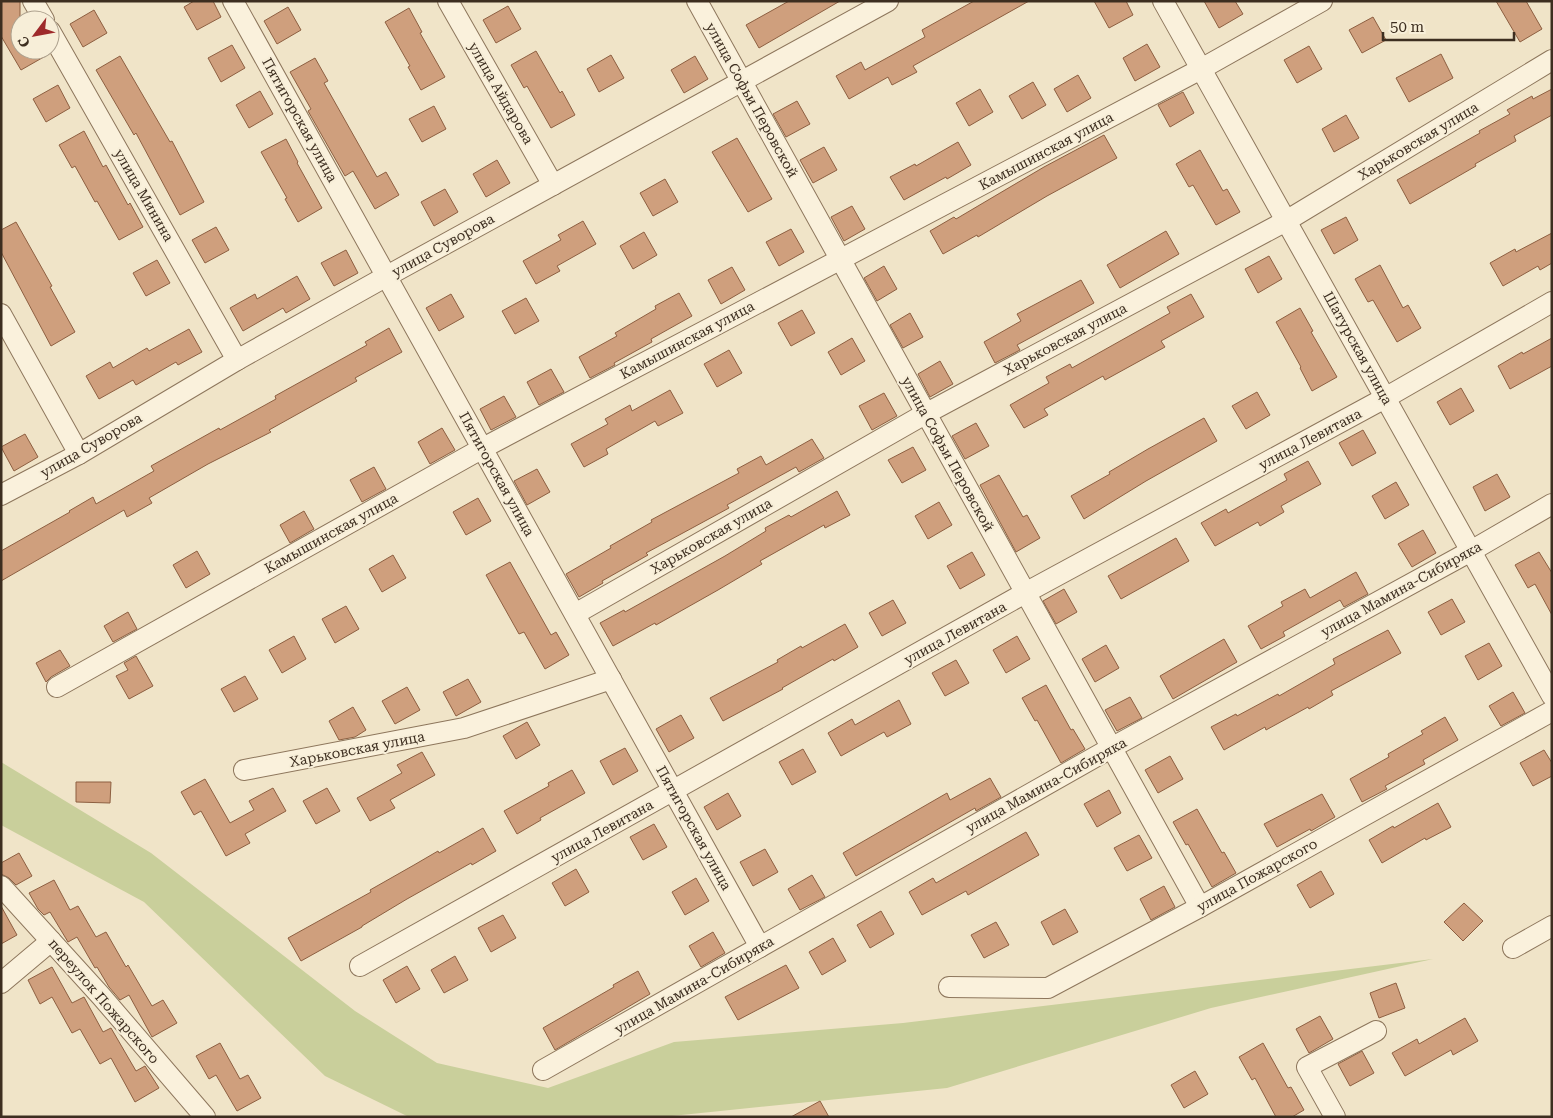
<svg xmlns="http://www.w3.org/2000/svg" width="1553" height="1118" font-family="'Roboto Serif',serif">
<rect width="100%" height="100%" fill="#f0e4c8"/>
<path fill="#c9cf9b" d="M1 762 151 853 355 1011 437 1063 548 1088 674 1042 903 1023 1433 959 1211 1008 947 1088 662 1117H409L325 1076 144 902 1 825Z"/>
<g fill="#cf9f7d" stroke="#8d5f41">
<path d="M1 1H20V50H47L49 54 21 70 1 36Z"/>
<path d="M194 1H213L221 17 197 30 184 7Z"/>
<path d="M789 1H840L759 48 746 25Z"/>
<path d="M974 1H1029L913 66 917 72 892 85 888 77 849 99 836 76 861 62 865 70 925 37 922 30Z"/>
<path d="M1094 1H1126L1133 15 1109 28Z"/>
<path d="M1204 1H1235L1243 14 1219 28Z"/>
<path d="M1496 1H1526L1542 29 1520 42Z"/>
<path d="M508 6 521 29 496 43 483 20Z"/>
<path d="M288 7 301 30 277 44 264 21Z"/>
<path d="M409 8 422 32 420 33 445 77 421 90 408 67 410 66 385 22Z"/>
<path d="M94 10 107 33 83 47 70 24Z"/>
<path d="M1373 17 1386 40 1362 53 1349 30Z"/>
<path d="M1147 44 1160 67 1135 81 1123 58Z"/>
<path d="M232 45 245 68 221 82 208 58Z"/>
<path d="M1309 46 1322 69 1297 83 1284 60Z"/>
<path d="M536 51 560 93 562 91 575 115 551 128 527 86 524 88 511 65Z"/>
<path d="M1441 54 1453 78 1409 102 1396 78Z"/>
<path d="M611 55 624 78 599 92 587 69Z"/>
<path d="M120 56 170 142 172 141 204 202 180 215 136 133 134 135 96 70Z"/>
<path d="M695 56 708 79 684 93 671 70Z"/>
<path d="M315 58 328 81 324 83 377 177 386 172 399 195 375 209 353 171 345 176 308 111 311 109 290 72Z"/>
<path d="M1078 75 1091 98 1067 112 1054 89Z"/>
<path d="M1033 82 1046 105 1022 119 1009 96Z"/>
<path d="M58 85 70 108 46 122 33 99Z"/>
<path d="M980 89 993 112 969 126 956 103Z"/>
<path d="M1552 89V115L1514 136 1516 141 1475 164 1476 166 1410 204 1397 180 1480 133 1479 131 1510 114 1507 110 1532 96 1533 99Z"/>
<path d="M260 91 273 114 249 128 236 105Z"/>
<path d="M1183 92 1194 113 1170 127 1158 105Z"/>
<path d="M797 101 810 124 786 137 773 114Z"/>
<path d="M434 106 446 129 422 142 409 119Z"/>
<path d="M1346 115 1359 138 1334 152 1322 129Z"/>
<path d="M84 131 103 167 106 165 128 205 130 203 143 227 119 240 97 201 95 202 75 166 72 168 59 145Z"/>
<path d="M1104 135 1117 158 1047 196 978 237 977 235 943 254 930 231 954 217 956 219 1044 167Z"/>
<path d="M737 138 772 199 748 212 712 152Z"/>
<path d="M286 139 298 162 297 163 322 208 298 222 285 199 287 198 261 152Z"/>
<path d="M958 142 971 165 947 179 946 177 904 200 890 177 915 164 916 166Z"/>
<path d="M824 147 837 170 813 183 800 160Z"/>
<path d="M1200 150 1223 191 1227 189 1240 212 1216 225 1193 185 1189 187 1176 164Z"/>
<path d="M497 160 510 183 486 197 473 174Z"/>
<path d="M665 179 678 202 653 216 640 193Z"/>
<path d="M445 189 458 212 434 226 421 202Z"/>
<path d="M852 206 865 229 844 241 831 217Z"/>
<path d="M1346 217 1358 240 1334 254 1321 230Z"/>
<path d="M583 221 596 244 557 266 560 271 536 284 523 261 561 240 558 235Z"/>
<path d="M16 222 52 286 50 287 75 332 51 346 1 252V230Z"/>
<path d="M216 227 229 250 205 263 192 240Z"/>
<path d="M791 229 804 252 779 266 766 242Z"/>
<path d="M1166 231 1179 254 1120 288 1107 265Z"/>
<path d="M644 232 657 255 633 269 620 246Z"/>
<path d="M1552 233V263L1540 270 1538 266 1503 286 1490 263 1515 249 1516 252Z"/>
<path d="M346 250 358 273 334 286 321 263Z"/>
<path d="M1269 256 1282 279 1258 293 1245 269Z"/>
<path d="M157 260 170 283 146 296 133 273Z"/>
<path d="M1380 265 1403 308 1408 305 1421 328 1397 342 1373 300 1368 302 1355 279Z"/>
<path d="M884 266 897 289 877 301 864 278Z"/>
<path d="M732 267 745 290 721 304 708 280Z"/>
<path d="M297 276 310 299 286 313 283 308 243 331 230 308 255 294 257 299Z"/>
<path d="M1081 280 1094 303 1017 345 1020 350 995 363 984 342 1021 321 1017 314Z"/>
<path d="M679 293 692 316 651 339 652 342 614 363 615 365 590 378 579 357 617 336 615 333 656 309 655 306Z"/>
<path d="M451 294 464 317 439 331 426 308Z"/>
<path d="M1191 294 1204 317 1161 341 1165 347 1105 380 1103 376 1044 409 1048 415 1024 428 1010 405 1049 383 1046 377 1070 364 1072 368 1170 313 1167 307Z"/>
<path d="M526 298 539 321 515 334 502 311Z"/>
<path d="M1300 308 1313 331 1311 332 1337 377 1312 391 1300 368 1301 367 1276 322Z"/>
<path d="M802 310 815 333 791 346 778 323Z"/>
<path d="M910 313 923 337 903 348 890 325Z"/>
<path d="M389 328 402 352 355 378 357 381 269 430 271 432 208 464 149 498 152 503 127 517 124 510 1 581V551L70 512 69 511 93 497 96 504 154 471 151 466 219 428 220 430 276 399 275 396 367 345 365 342Z"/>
<path d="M189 329 202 352 178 365 176 362 136 385 133 380 99 399 86 376 110 362 113 368 147 348 149 351Z"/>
<path d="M852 338 865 361 841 375 828 352Z"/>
<path d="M1552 338V366L1510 389 1498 366 1522 352 1523 354Z"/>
<path d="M729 350 742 373 717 387 704 364Z"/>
<path d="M940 361 953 384 930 397 918 374Z"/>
<path d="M551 369 564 392 539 405 527 382Z"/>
<path d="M1461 388 1474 411 1450 425 1437 402Z"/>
<path d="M670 390 683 413 658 426 655 421 606 449 608 454 584 467 571 444 608 424 605 419 630 405 632 411Z"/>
<path d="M1257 392 1270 415 1246 429 1232 406Z"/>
<path d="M884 393 897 416 872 430 859 406Z"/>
<path d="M504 396 516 417 491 430 480 409Z"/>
<path d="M1204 418 1217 441 1146 481 1084 519 1071 496 1110 474 1109 472 1148 449Z"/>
<path d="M976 423 989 446 965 459 952 436Z"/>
<path d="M442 428 455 450 430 464 418 442Z"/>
<path d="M1363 430 1376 453 1352 466 1339 443Z"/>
<path d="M25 434 38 457 14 471 1 447Z"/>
<path d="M812 439 824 458 799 472 796 467 727 505 729 508 646 553 648 555 602 581 603 583 579 597 566 574 611 548 610 546 652 522 651 520 739 473 737 469 761 456 766 465Z"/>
<path d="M913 447 926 470 902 483 888 460Z"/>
<path d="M1308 461 1321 484 1281 506 1284 512 1260 526 1258 522 1215 546 1201 523 1226 509 1228 513 1287 480 1284 474Z"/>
<path d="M374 467 386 489 362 502 350 480Z"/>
<path d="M537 469 550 492 527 505 514 481Z"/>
<path d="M1497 474 1510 497 1485 511 1473 487Z"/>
<path d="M999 475 1023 517 1027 515 1040 538 1016 552 980 485Z"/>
<path d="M1396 482 1409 505 1385 519 1372 496Z"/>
<path d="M837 491 850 515 825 528 824 525 760 561 762 564 718 590 656 625 655 623 613 646 600 623 624 610 625 612 725 556 766 531 765 528 789 515 791 517Z"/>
<path d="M478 498 491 521 466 535 453 512Z"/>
<path d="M939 502 952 525 928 539 915 516Z"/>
<path d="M304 511 314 529 290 543 280 525Z"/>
<path d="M1423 530 1436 553 1412 567 1398 544Z"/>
<path d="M1176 538 1189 561 1121 599 1108 576Z"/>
<path d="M197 551 210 574 186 588 173 565Z"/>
<path d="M972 552 985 575 960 589 947 566Z"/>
<path d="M1539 552 1552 573V615L1535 584 1528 588 1515 565Z"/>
<path d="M393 555 406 578 382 592 369 569Z"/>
<path d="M510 562 551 635 556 632 569 655 545 669 524 632 519 634 486 575Z"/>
<path d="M1356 572 1368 594 1344 607 1340 600 1283 632 1285 636 1261 649 1248 626 1283 606 1281 602 1305 589 1310 598Z"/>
<path d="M1064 589 1077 612 1056 624 1043 601Z"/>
<path d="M1452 599 1465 622 1441 635 1428 612Z"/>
<path d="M893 600 906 623 882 636 869 613Z"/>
<path d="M346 606 359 629 335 643 322 619Z"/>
<path d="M128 612 137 629 113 642 104 626Z"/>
<path d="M845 624 858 647 834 661 833 659 782 688 783 689 723 721 710 698 778 662 777 660 801 646 802 648Z"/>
<path d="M1388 630 1401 653 1331 691 1333 695 1309 709 1308 707 1266 730 1265 727 1224 750 1211 727 1236 714 1237 716 1278 694 1279 696 1335 664 1333 659Z"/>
<path d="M294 636 306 659 282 673 269 650Z"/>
<path d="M1017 636 1030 659 1006 673 993 650Z"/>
<path d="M1224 639 1237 662 1173 699 1160 676Z"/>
<path d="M1489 643 1502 666 1478 680 1465 656Z"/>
<path d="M1106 645 1119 668 1095 682 1082 659Z"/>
<path d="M60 650 70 666 51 677 46 682 36 663Z"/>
<path d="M136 656 153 686 129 699 116 676 128 670 124 663Z"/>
<path d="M956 660 969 683 945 696 932 673Z"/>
<path d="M245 676 258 699 234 712 221 689Z"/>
<path d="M468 679 481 702 456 716 443 692Z"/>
<path d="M1046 685 1071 730 1073 729 1085 749 1061 763 1037 720 1035 721 1022 698Z"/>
<path d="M407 687 420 710 395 724 382 701Z"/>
<path d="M1513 692 1525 713 1501 726 1489 706Z"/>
<path d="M1130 697 1142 718 1117 731 1105 710Z"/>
<path d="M899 700 911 724 887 737 884 732 841 756 828 733 852 719 855 725Z"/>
<path d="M353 707 366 730 355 737 339 740 329 721Z"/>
<path d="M681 715 694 738 669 752 656 729Z"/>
<path d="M1445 717 1458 740 1423 760 1425 764 1385 786 1387 789 1362 802 1350 779 1389 757 1388 754 1423 734 1421 731Z"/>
<path d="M527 722 540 745 516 759 503 736Z"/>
<path d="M625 748 638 771 613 785 600 761Z"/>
<path d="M803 749 816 772 792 785 779 762Z"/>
<path d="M1544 750 1552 763V776L1533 786 1520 763Z"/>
<path d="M422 752 435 775 390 800 395 808 370 821 357 798 402 773 397 765Z"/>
<path d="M1170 756 1183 779 1158 793 1145 770Z"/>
<path d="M572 770 585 793 540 818 541 820 517 834 504 811 549 786 548 783Z"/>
<path d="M990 778 1001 797 976 811 975 808 856 876 843 853 947 793 950 800Z"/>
<path d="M205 779 230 823 254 810 249 801 273 788 286 811 245 834 250 843 226 856 201 811 194 815 181 792Z"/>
<path d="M76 782H111L110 803 76 802Z"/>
<path d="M327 788 340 811 316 824 303 801Z"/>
<path d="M1109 790 1121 813 1097 827 1084 804Z"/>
<path d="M728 793 741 816 717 830 704 807Z"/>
<path d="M1322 794 1335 817 1311 831 1310 829 1277 847 1264 824Z"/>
<path d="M1438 803 1451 827 1426 840 1425 838 1382 863 1369 840 1393 826 1394 828Z"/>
<path d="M1197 809 1222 853 1224 852 1236 873 1212 887 1188 844 1186 845 1173 822Z"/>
<path d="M654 824 667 847 643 860 630 837Z"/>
<path d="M483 828 496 851 472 865 471 863 407 899 362 926V927L301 961 288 938 371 892 370 890 414 865 438 851 439 853Z"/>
<path d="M1026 832 1039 855 968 895 966 891 922 915 909 892 933 878 936 883Z"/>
<path d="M1139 835 1152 858 1127 871 1114 848Z"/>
<path d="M765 849 778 872 753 886 740 862Z"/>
<path d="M19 853 32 876 16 885 9 878 1 874V863Z"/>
<path d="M576 869 589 892 565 906 552 883Z"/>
<path d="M1321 871 1334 894 1310 908 1297 885Z"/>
<path d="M812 875 825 897 800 910 788 889Z"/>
<path d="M696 878 709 901 685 915 672 892Z"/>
<path d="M54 880 70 910 78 906 96 937 106 932 126 967 128 965 152 1006 163 1000 177 1023 152 1037 129 995 120 1000 109 987 97 967 95 968 77 937 68 942 50 912 44 915 38 909 29 893Z"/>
<path d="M1164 886 1175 907 1151 920 1140 899Z"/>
<path d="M1464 903 1483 921 1463 941 1444 922Z"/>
<path d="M1 906 17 935 1 944Z"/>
<path d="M1065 909 1078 932 1053 945 1041 922Z"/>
<path d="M881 911 894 934 870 948 857 925Z"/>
<path d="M503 915 516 938 491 952 478 928Z"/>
<path d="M996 922 1009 945 984 958 971 935Z"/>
<path d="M713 932 725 953 701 967 689 946Z"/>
<path d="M833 938 846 961 822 975 809 952Z"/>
<path d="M455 956 468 980 444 993 431 970Z"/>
<path d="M786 965 799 988 738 1020 725 997Z"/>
<path d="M407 966 420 989 396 1003 383 980Z"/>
<path d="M52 967 72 1003 84 997 103 1032 111 1028 136 1071 145 1066 159 1088 135 1102 111 1058 100 1064 80 1029 72 1033 52 997 40 1004 28 980Z"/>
<path d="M638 971 650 994 555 1050 543 1028 614 987 613 985Z"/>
<path d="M1396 983 1405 1008 1379 1018 1370 993Z"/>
<path d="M1320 1016 1333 1039 1309 1053 1296 1029Z"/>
<path d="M1465 1018 1478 1041 1453 1055 1451 1050 1405 1076 1392 1053 1417 1039 1419 1044Z"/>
<path d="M220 1043 240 1079 248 1075 261 1098 237 1111 216 1075 209 1079 196 1056Z"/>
<path d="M1263 1043 1288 1088 1291 1087 1304 1110 1292 1117H1276L1255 1078 1252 1080 1239 1057Z"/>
<path d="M1362 1051 1374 1073 1350 1086 1338 1064Z"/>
<path d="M1195 1071 1208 1094 1184 1108 1171 1085Z"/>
<path d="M820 1101 829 1117H791Z"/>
</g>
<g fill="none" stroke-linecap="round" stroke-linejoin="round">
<defs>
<g id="minor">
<path d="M33 1 44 20"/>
<path d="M233 1 760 947"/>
<path d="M448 1 553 185"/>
<path d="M697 1 1200 907"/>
<path d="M1163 1 1552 696"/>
<path d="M50 31 237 360"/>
<path d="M1 314 79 454"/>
<path d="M1 495 79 454 237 360 387 276 888 1"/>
<path d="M575 614 925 414 1286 221 1552 60"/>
<path d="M57 687 483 448 1201 69 1322 1"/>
<path d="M244 770 464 728 611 679"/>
<path d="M1 886 101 996 205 1117"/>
<path d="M1513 948 1552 926"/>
<path d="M360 966 1025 593 1385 398 1552 302"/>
<path d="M1 983 51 941"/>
<path d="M949 987 1048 988 1200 907 1552 711"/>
<path d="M543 1070 1111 748 1471 551 1552 504"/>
<path d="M1335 1117 1307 1067 1376 1031"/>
</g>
</defs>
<use href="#minor" stroke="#8d765c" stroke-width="22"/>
<use href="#minor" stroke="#faf1dc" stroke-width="20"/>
</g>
<g text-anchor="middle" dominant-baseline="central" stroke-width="4" stroke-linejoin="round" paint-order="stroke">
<g font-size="14" fill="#3d2e20" stroke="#f7eed8">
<text transform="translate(501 93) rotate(60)">улица Айдарова</text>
<text transform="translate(752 100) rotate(61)">улица Софьи Перовской</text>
<text transform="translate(300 120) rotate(61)">Пятигорская улица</text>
<text transform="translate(1418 141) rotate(-31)">Харьковская улица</text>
<text transform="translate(1046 151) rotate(-28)">Камышинская улица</text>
<text transform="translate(144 195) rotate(60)">улица Минина</text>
<text transform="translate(443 245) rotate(-29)">улица Суворова</text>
<text transform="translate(1065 339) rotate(-28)">Харьковская улица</text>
<text transform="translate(687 340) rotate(-28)">Камышинская улица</text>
<text transform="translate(1358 348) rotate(61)">Шатурская улица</text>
<text transform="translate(1310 439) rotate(-28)">улица Левитана</text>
<text transform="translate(91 445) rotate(-30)">улица Суворова</text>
<text transform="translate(948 454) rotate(61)">улица Софьи Перовской</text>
<text transform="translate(497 474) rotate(61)">Пятигорская улица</text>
<text transform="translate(331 533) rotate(-29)">Камышинская улица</text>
<text transform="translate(711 536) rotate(-30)">Харьковская улица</text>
<text transform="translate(1401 589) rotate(-29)">улица Мамина-Сибиряка</text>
<text transform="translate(955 633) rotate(-29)">улица Левитана</text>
<text transform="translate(357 749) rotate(-11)">Харьковская улица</text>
<text transform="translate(1046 785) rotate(-29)">улица Мамина-Сибиряка</text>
<text transform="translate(694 828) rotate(61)">Пятигорская улица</text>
<text transform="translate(602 831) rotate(-29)">улица Левитана</text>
<text transform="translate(1257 875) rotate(-29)">улица Пожарского</text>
<text transform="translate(694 985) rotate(-30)">улица Мамина-Сибиряка</text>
<text transform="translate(104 1001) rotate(49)">переулок Пожарского</text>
</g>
</g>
<rect width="1553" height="1118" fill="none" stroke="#3d2e20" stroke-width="5"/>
<g transform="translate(35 35) rotate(238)"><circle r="24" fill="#f7eed8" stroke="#ada18e"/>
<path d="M0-4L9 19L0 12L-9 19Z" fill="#9e2a2b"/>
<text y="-8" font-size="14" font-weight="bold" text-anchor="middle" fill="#3d2e20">С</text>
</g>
<path d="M1383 32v8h131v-8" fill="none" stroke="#3d2e20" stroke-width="2.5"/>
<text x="1390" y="32" font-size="15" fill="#3d2e20" stroke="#f7eed8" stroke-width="4" paint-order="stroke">50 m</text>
</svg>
